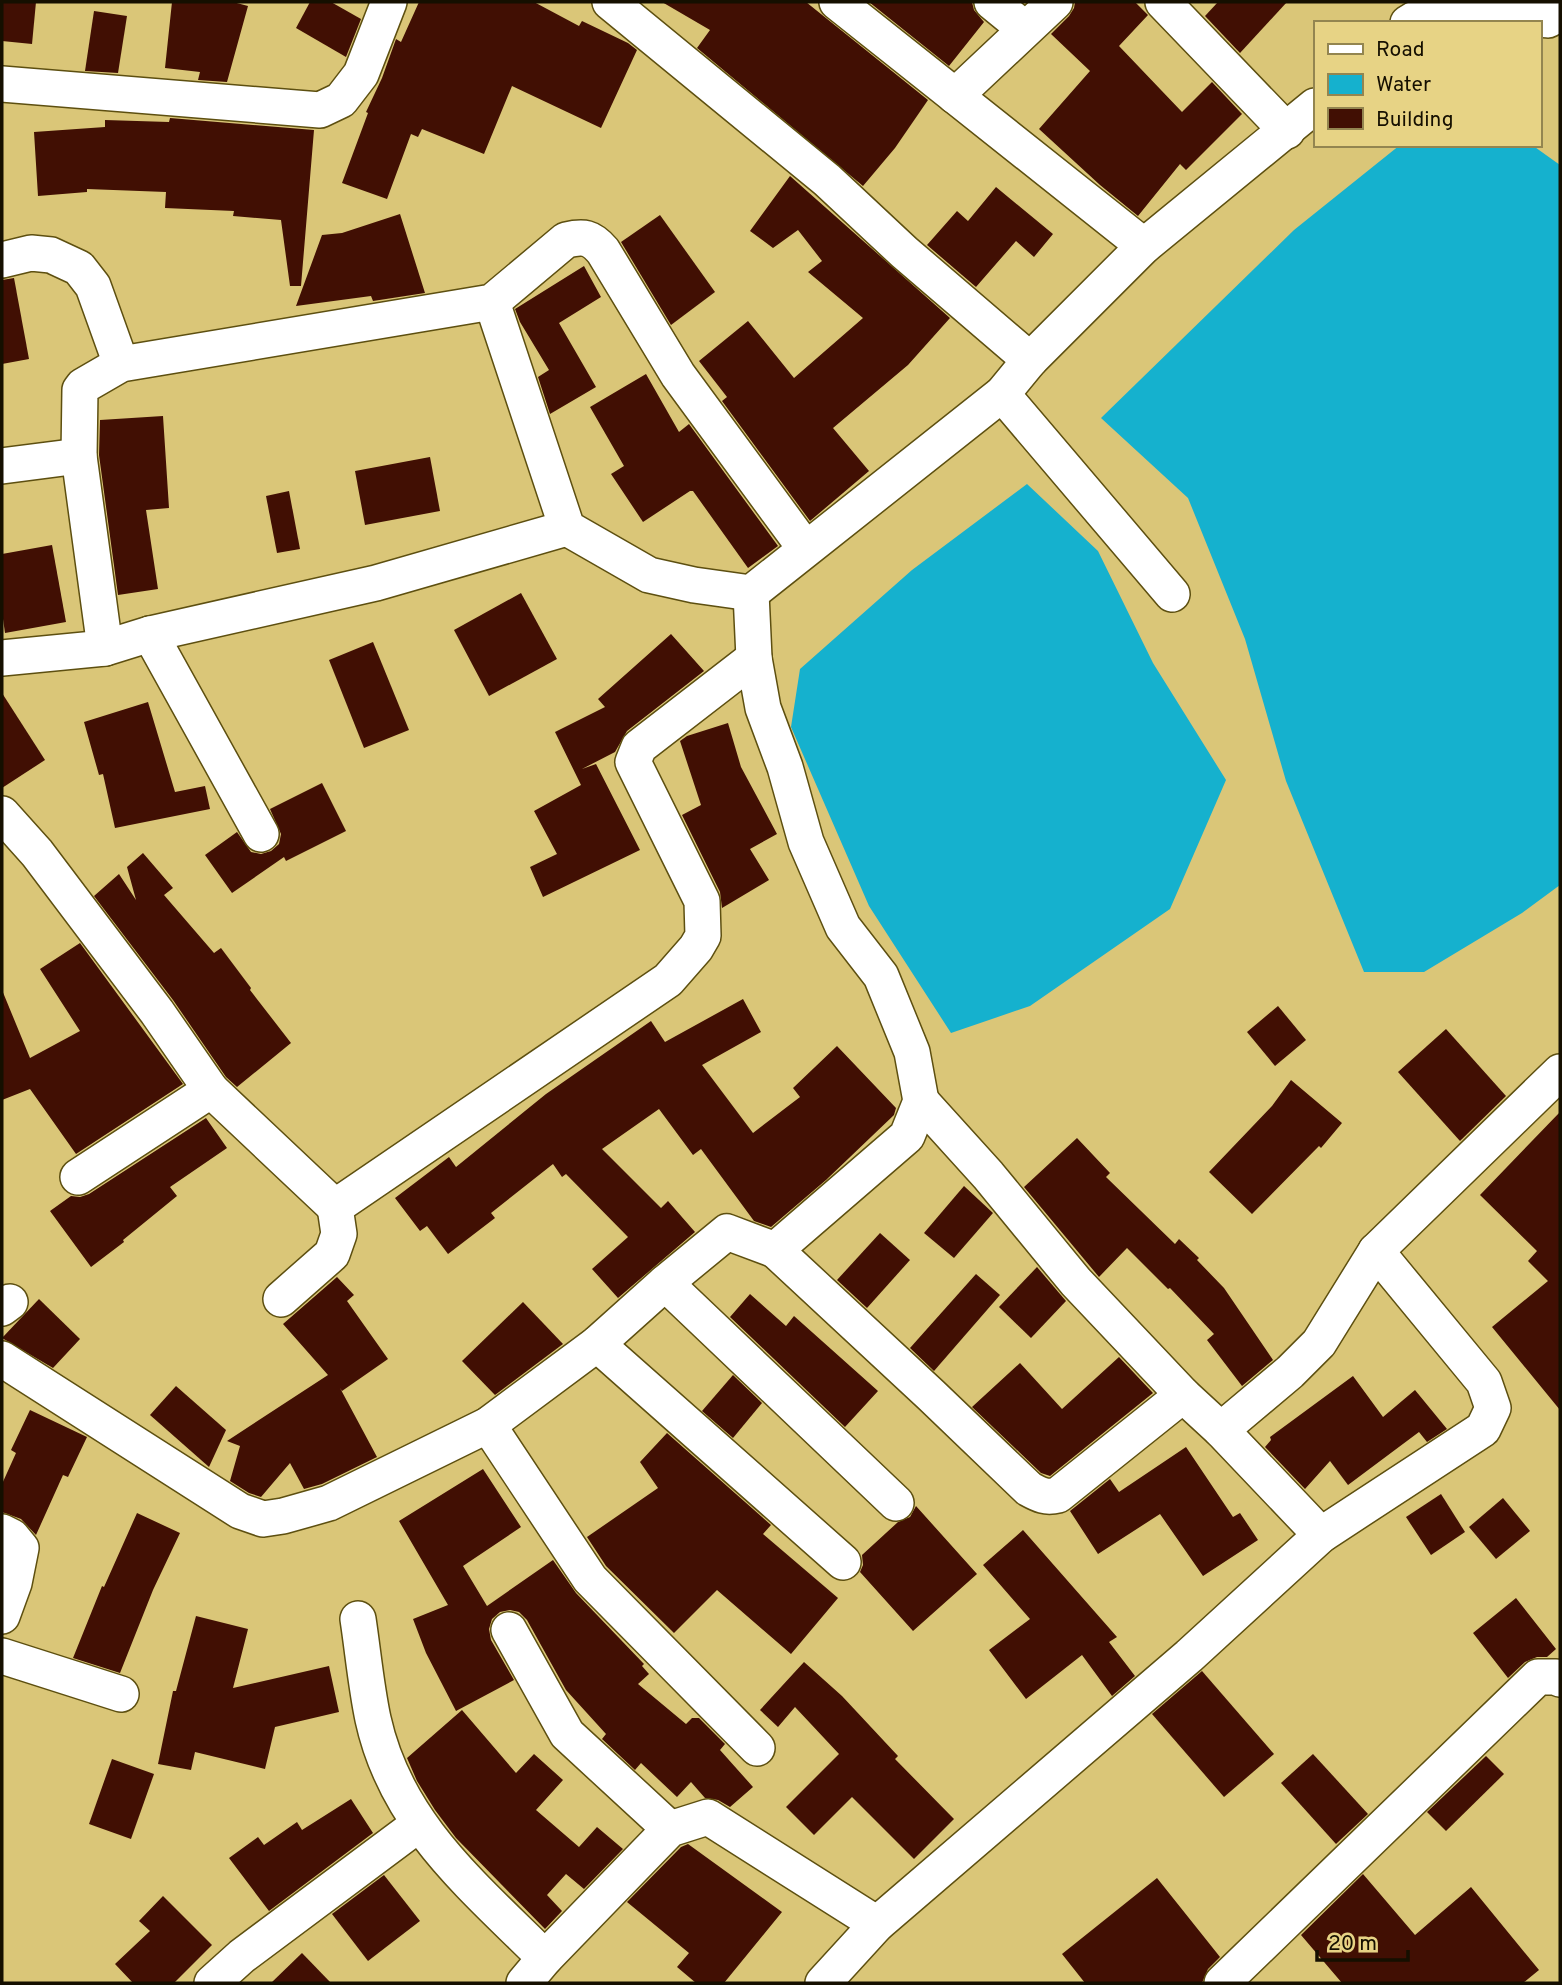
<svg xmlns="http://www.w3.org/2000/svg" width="1562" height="1985" font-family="Overpass,sans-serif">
<rect width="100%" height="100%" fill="#dac678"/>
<g fill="#15b1ce">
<path d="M1400 145H1532L1560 165V885L1522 913 1424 972H1364L1286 781 1245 639 1188 498 1101 418 1294 230Z"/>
<path d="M1027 484 1098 551 1153 663 1226 780 1170 909 1030 1006 951 1033 869 906 791 727 800 669 912 570Z"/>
</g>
<g fill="#410f03">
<path d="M2 2H36L32 44 2 41Z"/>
<path d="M172 2H233L248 6 227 82 198 80 200 72 165 68Z"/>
<path d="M310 2H331L361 19 346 57 296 28Z"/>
<path d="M419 2H534L579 26 582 21 628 43 637 50 601 128 512 86 484 154 422 129 418 137 411 134 387 199 342 183 368 113 366 112 382 78 396 39 401 42Z"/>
<path d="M662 2H806L928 100 895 148 863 186 697 48 710 30Z"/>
<path d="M869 2H972L974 10 984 22 949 66Z"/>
<path d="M1075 2H1135L1148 15 1119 46 1182 112 1212 82 1242 114 1186 170 1180 164 1138 216 1100 185 1039 129 1090 71 1051 34 1069 16 1074 8Z"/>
<path d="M1218 2H1287L1240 53 1205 16Z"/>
<path d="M94 11 127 16 118 73 85 71Z"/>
<path d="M170 118 314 130 301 286H290L281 220 233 216 234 211 165 208 166 192 87 189V192L38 196 34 132 105 127V120L169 122Z"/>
<path d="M790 176 950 318 908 365 833 428 869 471 810 521 722 401 727 397 699 361 748 321 794 378 863 318 808 272 822 261 798 230 773 248 750 231Z"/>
<path d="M996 187 1053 234 1034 257 1016 241 976 287 927 245 957 211 968 221Z"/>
<path d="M400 214 425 293 373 301 371 296 296 306 322 235 342 233Z"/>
<path d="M660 215 715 292 671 325 621 242Z"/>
<path d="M584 266 601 297 559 323 596 387 550 414 538 377 549 370 520 322 515 309Z"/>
<path d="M14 278 29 359 2 364V280Z"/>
<path d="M646 374 679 432 689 424 778 546 748 568 693 491H690L643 522 611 474 624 466 590 407Z"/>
<path d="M163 416 169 508 146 510 158 589 118 595 99 455 100 420Z"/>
<path d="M430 457 440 511 365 525 355 471Z"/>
<path d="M289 491 300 549 277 553 266 496Z"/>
<path d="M52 545 66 622 5 633 2 612V554Z"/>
<path d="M521 593 557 659 489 696 454 630Z"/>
<path d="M671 634 704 671 627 731 615 752 582 769 596 764 640 850 543 897 530 867 557 854 534 811 581 785 555 732 605 707 598 699Z"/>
<path d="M373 642 409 730 364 748 329 660Z"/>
<path d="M2 693 45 760 2 788Z"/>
<path d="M148 702 175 792 205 786 210 809 115 828 103 774 99 775 84 722Z"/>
<path d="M728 723 741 767 777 834 750 849 769 880 722 908 720 892 682 815 701 805 680 741 687 736Z"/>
<path d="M322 783 346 831 286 861 284 857 232 893 205 855 237 832 251 852 261 854 271 851 279 844 281 834 270 809Z"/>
<path d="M143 853 173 888 164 895 214 953 221 948 251 988 250 990 291 1043 237 1087 226 1077 173 1000 94 896 119 874 136 900 127 867Z"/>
<path d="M80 943 183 1084 76 1154 30 1089 2 1100V990L30 1058 80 1031 40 969Z"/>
<path d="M743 999 761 1032 702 1065 753 1133 800 1097 793 1088 837 1046 896 1108 894 1115 826 1180 771 1227 754 1221 701 1149 693 1155 659 1109 602 1149 661 1208 668 1201 695 1232 618 1298 592 1269 628 1237 566 1174 562 1177 553 1164 491 1213 495 1218 448 1254 427 1226 420 1231 395 1198 449 1157 456 1167 546 1094 651 1021 665 1042Z"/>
<path d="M1278 1006 1306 1040 1275 1066 1247 1032Z"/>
<path d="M1446 1029 1506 1096 1460 1141 1398 1072Z"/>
<path d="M1291 1080 1342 1123 1321 1148 1319 1146 1252 1214 1209 1172 1272 1106Z"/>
<path d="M1560 1112V1410L1492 1327 1548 1281 1528 1261 1537 1251 1480 1195Z"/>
<path d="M206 1118 227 1148 170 1187 177 1196 123 1240 124 1242 91 1267 50 1211 71 1196 80 1197 89 1194Z"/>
<path d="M1077 1138 1110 1173 1106 1177 1175 1244 1179 1239 1199 1258 1197 1260 1224 1288 1273 1360 1242 1386 1207 1340 1214 1334 1170 1288 1168 1289 1127 1248 1099 1277 1024 1187Z"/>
<path d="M964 1186 993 1213 954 1258 924 1233Z"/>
<path d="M880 1233 910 1260 867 1308 837 1280Z"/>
<path d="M1037 1267 1066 1301 1031 1338 999 1307Z"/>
<path d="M976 1274 1000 1295 934 1371 910 1348Z"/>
<path d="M337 1277 354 1295 347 1301 388 1359 342 1391 340 1388 377 1457 322 1484 304 1489 290 1463 261 1497 249 1493 230 1481 240 1446 227 1441 328 1375 283 1324Z"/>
<path d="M750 1294 786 1326 794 1316 878 1391 845 1427 730 1317Z"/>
<path d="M39 1299 80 1339 53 1368 2 1338Z"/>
<path d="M523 1302 563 1344 495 1395 462 1361Z"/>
<path d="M1119 1357 1153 1393 1050 1476 1041 1473 972 1407 1020 1363 1062 1409Z"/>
<path d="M733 1375 762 1403 733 1438 702 1411Z"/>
<path d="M1353 1376 1383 1417 1415 1390 1447 1429 1427 1442 1419 1432 1348 1485 1330 1461 1305 1489 1265 1447 1271 1440 1270 1437Z"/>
<path d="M176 1386 226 1430 209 1467 150 1415Z"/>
<path d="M30 1410 87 1437 68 1477 63 1475 36 1535 21 1519 2 1512V1484L16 1453 11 1450Z"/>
<path d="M667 1433 771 1525 763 1534 838 1598 791 1654 717 1590 674 1633 606 1566 587 1537 658 1488 640 1462Z"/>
<path d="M1186 1447 1233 1517 1240 1513 1258 1540 1203 1576 1160 1514 1098 1554 1070 1511 1110 1479 1119 1492Z"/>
<path d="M483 1469 521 1527 463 1566 487 1606 553 1560 576 1593 644 1664 642 1666 649 1674 638 1684 686 1724 692 1718H699L725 1744 720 1750 753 1787 730 1807 718 1800 705 1798 691 1782 677 1797 641 1763 635 1770 602 1739 606 1734 566 1690 527 1620 519 1612 510 1610 500 1612 492 1619 489 1629 491 1640 514 1680 456 1711 426 1653 413 1619 448 1605 399 1521Z"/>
<path d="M1441 1494 1465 1532 1431 1555 1406 1517Z"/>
<path d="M1503 1498 1530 1531 1496 1559 1469 1527Z"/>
<path d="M916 1506 977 1574 913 1631 860 1572 863 1565 862 1555 898 1522 910 1517Z"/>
<path d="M137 1513 180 1533 153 1590 120 1673 73 1658 102 1586 104 1587Z"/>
<path d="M1023 1530 1117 1637 1109 1642 1135 1676 1112 1696 1082 1655 1026 1699 989 1650 1030 1619 983 1565Z"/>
<path d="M1516 1598 1556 1649 1547 1657H1537L1525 1662 1508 1678 1473 1633Z"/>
<path d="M196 1616 248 1629 233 1688 329 1666 339 1712 275 1727 265 1769 195 1752 191 1770 158 1764 173 1691H176Z"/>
<path d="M804 1662 842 1696 898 1756 895 1759 954 1819 914 1859 852 1797 814 1835 786 1807 839 1754 795 1707 778 1727 760 1710Z"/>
<path d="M1202 1671 1274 1754 1224 1797 1152 1714Z"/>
<path d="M462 1710 516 1773 534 1754 563 1780 536 1810 579 1847 597 1827 623 1849 584 1889 566 1874 547 1895 562 1911 545 1929 456 1838 435 1810 417 1781 407 1758Z"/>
<path d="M1313 1754 1368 1814 1336 1844 1281 1783Z"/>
<path d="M1486 1756 1504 1774 1446 1831 1427 1812Z"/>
<path d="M112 1759 154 1774 131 1839 89 1824Z"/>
<path d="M351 1799 373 1833 269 1911 229 1858 258 1837 264 1845 297 1822 302 1830Z"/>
<path d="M688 1844 782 1912 724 1983H696L677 1967 689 1953 627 1902 681 1847Z"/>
<path d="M1363 1874 1415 1935 1471 1887 1539 1970 1523 1983H1342L1301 1935Z"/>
<path d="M384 1875 420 1921 368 1961 332 1914Z"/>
<path d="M1157 1878 1220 1957 1208 1969 1202 1983H1085L1062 1954Z"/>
<path d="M163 1896 212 1945 174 1983H133L115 1964 150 1931 139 1921Z"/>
<path d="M302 1953 331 1983H271Z"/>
</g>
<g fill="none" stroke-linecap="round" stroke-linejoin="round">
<defs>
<g id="street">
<path d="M610 2 827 180 904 252 1030 360"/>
<path d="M837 2 1144 246"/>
<path d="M992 2 1025 29"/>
<path d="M1163 2 1287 131"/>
<path d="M1408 23C1441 0 1508 15 1548 20L1560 13"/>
<path d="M2 84 320 110 341 100 361 74 389 2"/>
<path d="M955 96 1055 2"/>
<path d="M2 260 31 253 51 255 79 268 93 286 121 364"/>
<path d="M492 302 567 528 649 575 694 585 751 593 1002 394 1030 360 1144 246 1315 106"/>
<path d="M1002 394 1172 594"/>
<path d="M2 466 79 456"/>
<path d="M150 634 261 834"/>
<path d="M105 648 79 456 80 390 83 386 121 364 492 302 566 240C584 236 591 237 603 251L678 375 805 548"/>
<path d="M2 658 105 648 150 634 376 583 567 528"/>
<path d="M2 814 37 853 157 1012 211 1090 335 1207"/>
<path d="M921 1101 988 1175 1076 1282 1183 1395 1221 1430 1321 1535"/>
<path d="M78 1177 211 1090"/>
<path d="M775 1250 931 1395 1029 1489C1040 1495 1046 1498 1058 1495L1183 1395"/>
<path d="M665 1283 896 1503"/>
<path d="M281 1299 332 1254 339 1234 335 1207 668 980 696 948 703 936 702 901 633 762 639 747 754 658"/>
<path d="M2 1308 10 1302"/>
<path d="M597 1344 843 1562"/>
<path d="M2 1359 240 1511 263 1519 283 1516 329 1503 488 1425 597 1344 665 1283 727 1232 775 1250 907 1136 921 1101 912 1052 881 976 843 927 806 842 785 767 763 708 754 658 751 593"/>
<path d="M488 1425 590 1579 757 1748"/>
<path d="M1221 1430 1290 1372 1319 1343 1376 1251 1560 1072"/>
<path d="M2 1532 12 1537 21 1548 14 1583 2 1616"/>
<path d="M358 1619C363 1652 366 1686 373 1719 396 1824 473 1886 545 1958"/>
<path d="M509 1630 567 1734 670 1829"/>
<path d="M2 1656 121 1694"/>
<path d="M212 1983 242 1956 419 1824"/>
<path d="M524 1983 545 1958 670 1829 708 1817 877 1924"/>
<path d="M823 1983 877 1924 1189 1656 1321 1535 1483 1429 1493 1408 1484 1382 1376 1251"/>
<path d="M1222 1983 1538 1677H1556L1560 1679"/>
</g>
</defs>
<use href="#street" stroke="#5d4f10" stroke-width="38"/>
<use href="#street" stroke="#fff" stroke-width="35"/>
</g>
<rect width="1562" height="1985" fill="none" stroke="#150f00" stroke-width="7"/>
<rect x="1314" y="21" width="228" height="126" fill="#e7d385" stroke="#938550" stroke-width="2"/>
<rect x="1328" y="44" width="35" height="10" fill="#ffffff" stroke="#938550" stroke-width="2"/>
<text x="1376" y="56" font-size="21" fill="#150f00">Road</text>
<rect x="1328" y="74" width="35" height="21" fill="#15b1ce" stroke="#938550" stroke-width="2"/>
<text x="1376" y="91" font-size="21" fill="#150f00">Water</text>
<rect x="1328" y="108" width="35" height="21" fill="#410f03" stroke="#938550" stroke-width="2"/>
<text x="1376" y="126" font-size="21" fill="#150f00">Building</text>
<path d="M1317 1950v10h91v-10" fill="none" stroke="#150f00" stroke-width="3.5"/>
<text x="1328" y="1950" font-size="21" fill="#150f00" stroke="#e7d385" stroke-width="5" paint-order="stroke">20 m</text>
</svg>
